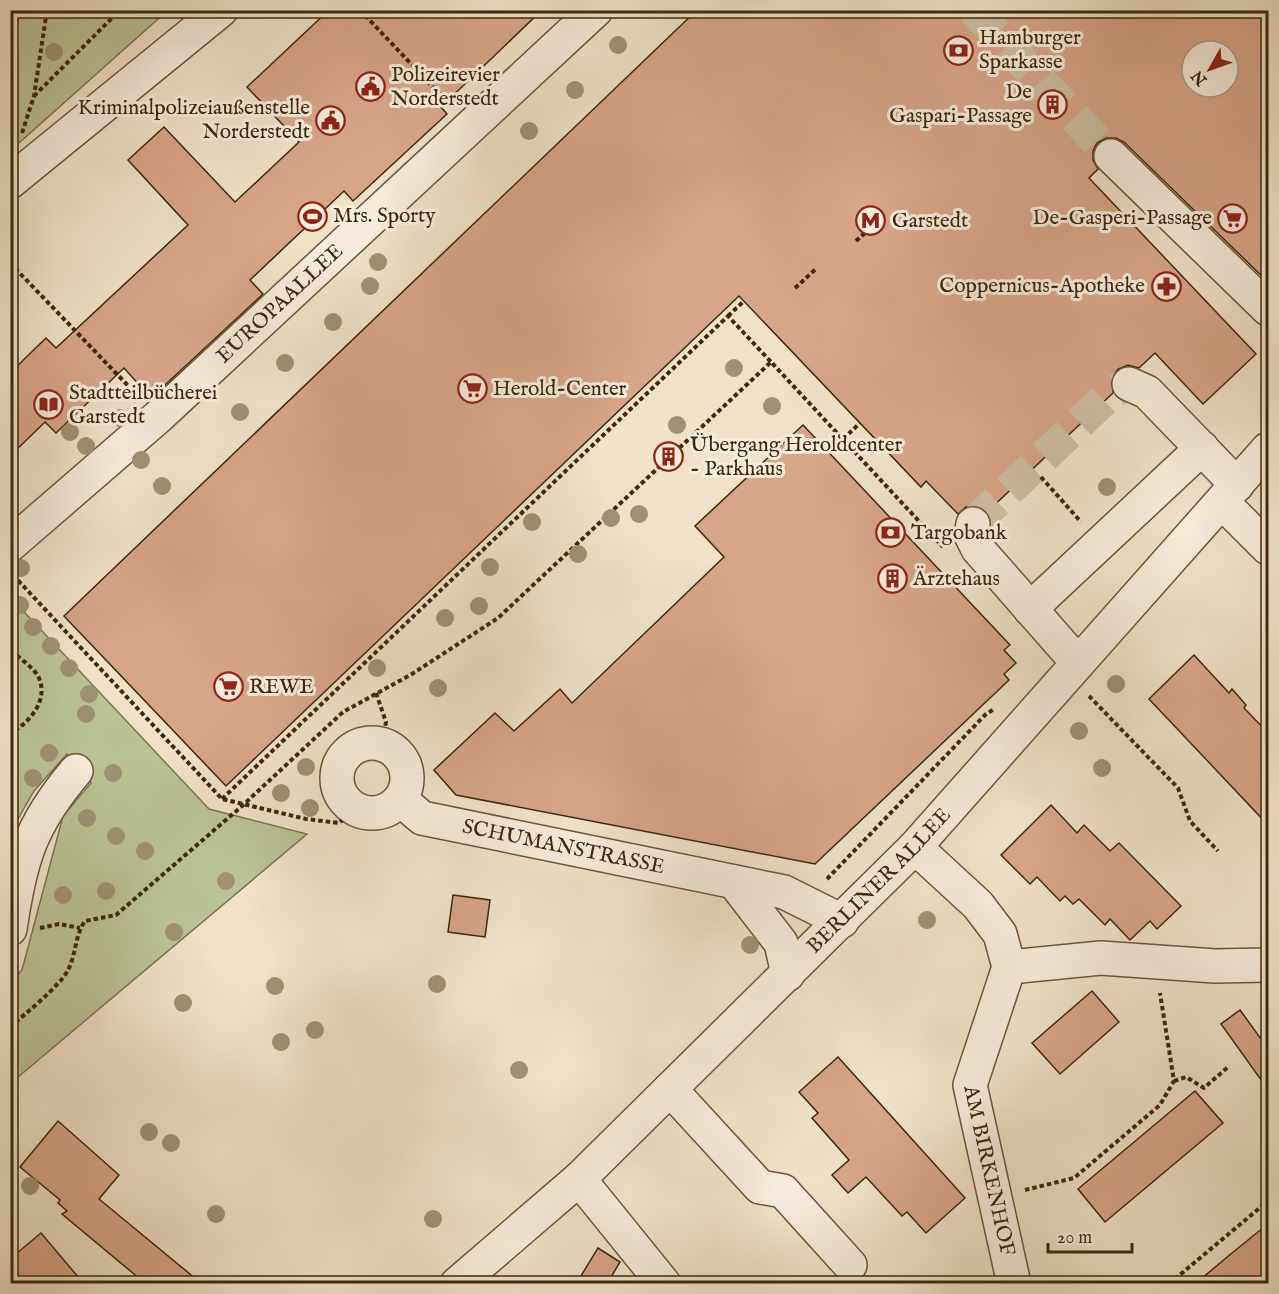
<svg xmlns="http://www.w3.org/2000/svg" width="1279" height="1294" font-family="'IM FELL English',serif">
<rect width="100%" height="100%" fill="#efe2c7"/>
<filter id="stains"><feTurbulence type="fractalNoise" baseFrequency=".00333" numOctaves="4"/><feColorMatrix values="0 0 0 0 .2 0 0 0 0 .09 0 0 0 0 .02 0 0 0 .5 -.17"/></filter>
<radialGradient id="worn" r=".72"><stop offset=".6" stop-color="#630" stop-opacity="0"/><stop offset="1" stop-color="#630" stop-opacity=".3"/></radialGradient>
<g fill="#bac395" stroke="#7c7550" stroke-width="1.5">
<path d="M11 10H167V11L11 150Z"/>
<path d="M11 598 209 809 307 834 11 1083V981L22 970 63 816 91 783 67 754 34 791 11 831Z"/>
</g>
<g fill="#d7a588" stroke="#3f270a" stroke-width="1.5" fill-rule="evenodd">
<path d="M329 10H542L441 107 447 114 353 201 344 191 250 280 263 294 151 398 124 368 56 433 45 422 10 456V373L46 338 56 348 188 225 128 160 164 127 235 202 299 142 247 87Z"/>
<path d="M697 10H1269V283L1124 142 1116 138H1106L1097 143 1093 151V160L1098 169 1089 178 1256 354 1203 404 1155 353 1139 368 1128 365 1118 369 1112 377 1113 393 987 512 976 506 966 507 958 514 926 481 921 487 739 296 226 786 64 616ZM1192 51H1228V87H1192Z"/>
<path d="M803 425 1010 645 1004 650 1016 663 1004 674 1009 680 815 864 456 795 434 770 495 713 514 731 560 689 572 703 724 557 695 526Z"/>
<path d="M1194 655 1229 693 1232 689 1246 705 1244 708 1269 734V826L1149 699Z"/>
<path d="M1051 805 1077 833 1084 825 1110 851 1119 843 1181 906 1157 929 1150 921 1130 940 1110 919 1105 925 1079 899 1073 904 1065 896 1060 901 1037 877 1030 884 1001 855Z"/>
<path d="M453 895 490 900 485 937 448 932Z"/>
<path d="M1092 991 1119 1022 1060 1074 1032 1043Z"/>
<path d="M1240 1010 1269 1050V1091L1221 1024Z"/>
<path d="M838 1057 965 1198 926 1233 907 1212 902 1216 866 1177 848 1193 832 1175 849 1160 812 1118 818 1113 799 1092Z"/>
<path d="M1195 1091 1223 1123 1105 1222 1078 1189Z"/>
<path d="M58 1121 119 1175 99 1199 202 1284H146L62 1214 67 1211 58 1203 60 1200 20 1167Z"/>
<path d="M1269 1223V1284H1195L1232 1253Z"/>
<path d="M41 1233 84 1284H20L10 1272V1259Z"/>
<path d="M598 1248 620 1262 607 1284H576Z"/>
</g>
<g fill="none" stroke-linecap="round" stroke-linejoin="round">
<g stroke="#ccbda1" stroke-width="33" stroke-dasharray="33 16" stroke-linecap="butt">
<path d="M974 10 1111 156"/>
<path d="M973 524 1112 392 1129 384"/>
</g>
<defs>
<g id="minor">
<path d="M1111 156 1268 309"/>
<path d="M10 182 221 10"/>
<path d="M1129 384 1147 392 1237 485"/>
<path d="M1223 503 1268 548"/>
<path d="M973 524 971 535 978 549 1077 662"/>
<path id="s1" d="M10 545 158 417 596 10"/>
<path d="M1030 609 1202 448"/>
<circle cx="372" cy="778" r="35"/>
<path id="s2" d="M401 800 422 818 784 892 842 921"/>
<path id="s3" d="M915 847 978 905 1000 934 1009 967 970 1085 1014 1284"/>
<path d="M734 882 781 943 788 974"/>
<path d="M10 929C20 860 30 825 76 771"/>
<path d="M1009 967 1101 958 1215 966 1268 965"/>
<path d="M670 1089 760 1187 783 1191 850 1265"/>
<path d="M579 1179 664 1284"/>
<path id="s4" d="M457 1284 579 1179 915 847 1268 449"/>
</g>
</defs>
<use href="#minor" stroke="#6b5639" stroke-width="36"/>
<g stroke="#3f270a" stroke-width="4" stroke-dasharray="4.5 3" stroke-linecap="butt">
<path d="M360 10 451 106"/>
<path d="M34 96 120 10"/>
<path d="M22 133 34 96 47 10"/>
<path d="M856 241 878 221"/>
<path d="M10 263 137 395"/>
<path d="M795 288 817 268"/>
<path d="M728 316 744 301"/>
<path d="M843 439 860 423"/>
<path d="M1041 477 1081 522"/>
<path d="M13 575 222 799 306 819 339 823 354 810"/>
<path d="M10 653 15 654C22 660 35 669 39 678 49 702 28 723 10 734"/>
<path d="M376 693 386 722 382 744"/>
<path d="M1089 696 1178 788 1190 821 1218 851"/>
<path d="M222 799 728 316 771 362"/>
<path d="M827 879 985 715 994 709"/>
<path d="M40 928 59 924 80 928"/>
<path d="M10 1027C25 1014 60 986 68 970 76 955 75 935 85 921L116 915 242 806 343 712 412 674 498 618 771 362 943 547"/>
<path d="M1174 1081 1186 1077 1204 1088 1228 1067"/>
<path d="M1025 1190 1074 1178 1160 1105 1174 1081 1160 993"/>
<path d="M1169 1284 1268 1201"/>
</g>
<use href="#minor" stroke="#f5ecdb" stroke-width="33"/>
</g>
<g fill="#9f9172">
<circle cx="618" cy="45" r="9"/>
<circle cx="54" cy="52" r="9"/>
<circle cx="575" cy="90" r="9"/>
<circle cx="529" cy="131" r="9"/>
<circle cx="378" cy="262" r="9"/>
<circle cx="370" cy="286" r="9"/>
<circle cx="333" cy="322" r="9"/>
<circle cx="285" cy="363" r="9"/>
<circle cx="734" cy="368" r="9"/>
<circle cx="772" cy="406" r="9"/>
<circle cx="240" cy="412" r="9"/>
<circle cx="120" cy="418" r="9"/>
<circle cx="677" cy="425" r="9"/>
<circle cx="70" cy="432" r="9"/>
<circle cx="86" cy="446" r="9"/>
<circle cx="141" cy="460" r="9"/>
<circle cx="162" cy="486" r="9"/>
<circle cx="1107" cy="487" r="9"/>
<circle cx="639" cy="514" r="9"/>
<circle cx="611" cy="518" r="9"/>
<circle cx="532" cy="522" r="9"/>
<circle cx="578" cy="554" r="9"/>
<circle cx="490" cy="567" r="9"/>
<circle cx="21" cy="568" r="9"/>
<circle cx="20" cy="605" r="9"/>
<circle cx="479" cy="606" r="9"/>
<circle cx="445" cy="618" r="9"/>
<circle cx="33" cy="627" r="9"/>
<circle cx="51" cy="646" r="9"/>
<circle cx="69" cy="668" r="9"/>
<circle cx="377" cy="668" r="9"/>
<circle cx="1116" cy="684" r="9"/>
<circle cx="438" cy="688" r="9"/>
<circle cx="89" cy="694" r="9"/>
<circle cx="86" cy="714" r="9"/>
<circle cx="1079" cy="731" r="9"/>
<circle cx="49" cy="753" r="9"/>
<circle cx="306" cy="767" r="9"/>
<circle cx="1102" cy="768" r="9"/>
<circle cx="113" cy="773" r="9"/>
<circle cx="33" cy="778" r="9"/>
<circle cx="281" cy="793" r="9"/>
<circle cx="310" cy="808" r="9"/>
<circle cx="87" cy="818" r="9"/>
<circle cx="116" cy="836" r="9"/>
<circle cx="145" cy="851" r="9"/>
<circle cx="226" cy="881" r="9"/>
<circle cx="106" cy="891" r="9"/>
<circle cx="63" cy="895" r="9"/>
<circle cx="927" cy="920" r="9"/>
<circle cx="174" cy="932" r="9"/>
<circle cx="750" cy="945" r="9"/>
<circle cx="437" cy="984" r="9"/>
<circle cx="275" cy="986" r="9"/>
<circle cx="183" cy="1003" r="9"/>
<circle cx="315" cy="1030" r="9"/>
<circle cx="281" cy="1042" r="9"/>
<circle cx="519" cy="1070" r="9"/>
<circle cx="149" cy="1132" r="9"/>
<circle cx="171" cy="1143" r="9"/>
<circle cx="30" cy="1186" r="9"/>
<circle cx="216" cy="1214" r="9"/>
<circle cx="433" cy="1219" r="9"/>
</g>
<defs>
<symbol id="bank-ring" viewBox="-11 -11 22 22"><circle r="9.5" fill="#f5ecdb" stroke="#8f2418" stroke-width="1.5"/><path d="M-6-4H6V4H-6ZM0-2.3a2.3 2.3 0 1 0 0 4.6a2.3 2.3 0 1 0 0-4.6Z" fill="#8f2418"/></symbol>
<symbol id="civic-ring" viewBox="-11 -11 22 22"><circle r="9.5" fill="#f5ecdb" stroke="#8f2418" stroke-width="1.5"/><path d="M-.6-6.5H3V-4.5H.6V-3L4-1V1h2V6H-6V1h2V-1L-.6-3ZM-1.2 2.5V6h2.4V2.5Z" fill="#8f2418"/></symbol>
<symbol id="building-ring" viewBox="-11 -11 22 22"><circle r="9.5" fill="#f5ecdb" stroke="#8f2418" stroke-width="1.5"/><path d="M-4-6H4V6H1V3H-1V6H-4ZM-2.5-4.3h1.7v1.8h-1.7ZM.8-4.3h1.7v1.8H.8ZM-2.5-1h1.7V.8h-1.7ZM.8-1h1.7V.8H.8Z" fill="#8f2418"/></symbol>
<symbol id="stadium-ring" viewBox="-11 -11 22 22"><circle r="9.5" fill="#f5ecdb" stroke="#8f2418" stroke-width="1.5"/><path d="M0-5a6.5 5 0 1 0 0 10a6.5 5 0 1 0 0-10ZM-3.5-1.8h7v3.6h-7Z" fill="#8f2418"/></symbol>
<symbol id="supermarket-ring" viewBox="-11 -11 22 22"><circle r="9.5" fill="#f5ecdb" stroke="#8f2418" stroke-width="1.5"/><path d="M-6-5.5h2.5l.6 2H6L4.5 2H-2.5L-4.4-4H-6ZM-1.5 3.2a1.3 1.3 0 1 0 .1 0ZM3 3.2a1.3 1.3 0 1 0 .1 0Z" fill="#8f2418"/></symbol>
<symbol id="metro-ring" viewBox="-11 -11 22 22"><circle r="9.5" fill="#f5ecdb" stroke="#8f2418" stroke-width="1.5"/><path d="M-5.5 5V-5H-3L0 0L3-5H5.5V5H3V-.5L0 4L-3-.5V5Z" fill="#8f2418"/></symbol>
<symbol id="pharmacy-ring" viewBox="-11 -11 22 22"><circle r="9.5" fill="#f5ecdb" stroke="#8f2418" stroke-width="1.5"/><path d="M-2-6h4v4h4v4h-4v4h-4v-4h-4v-4h4Z" fill="#8f2418"/></symbol>
<symbol id="library-ring" viewBox="-11 -11 22 22"><circle r="9.5" fill="#f5ecdb" stroke="#8f2418" stroke-width="1.5"/><path d="M-6-4Q-3-5.5-.7-3.5V5Q-3 3-6 4ZM6-4Q3-5.5 .7-3.5V5Q3 3 6 4Z" fill="#8f2418"/></symbol>
</defs>
<g fill-rule="evenodd">
<use href="#bank-ring" x="942" y="34" width="33" height="33"/>
<use href="#civic-ring" x="354" y="70" width="33" height="33"/>
<use href="#building-ring" x="1036" y="88" width="33" height="33"/>
<use href="#civic-ring" x="314" y="104" width="33" height="33"/>
<use href="#stadium-ring" x="296" y="200" width="33" height="33"/>
<use href="#supermarket-ring" x="1216" y="202" width="33" height="33"/>
<use href="#metro-ring" x="854" y="204" width="33" height="33"/>
<use href="#pharmacy-ring" x="1150" y="270" width="33" height="33"/>
<use href="#supermarket-ring" x="456" y="372" width="33" height="33"/>
<use href="#library-ring" x="32" y="388" width="33" height="33"/>
<use href="#building-ring" x="652" y="440" width="33" height="33"/>
<use href="#bank-ring" x="874" y="516" width="33" height="33"/>
<use href="#building-ring" x="876" y="562" width="33" height="33"/>
<use href="#supermarket-ring" x="212" y="670" width="33" height="33"/>
</g>
<g text-anchor="middle" dominant-baseline="central" stroke-width="6" stroke-linejoin="round" paint-order="stroke">
<g font-size="21" fill="#3f270a" stroke="#f5ecdb" text-anchor="start">
<text x="979" y="38">Hamburger<tspan x="979" dy="24">Sparkasse</tspan></text>
<text x="391" y="75">Polizeirevier<tspan x="391" dy="24">Norderstedt</tspan></text>
<text x="1032" y="92" text-anchor="end">De<tspan x="1032" dy="24">Gaspari-Passage</tspan></text>
<text x="310" y="108" text-anchor="end">Kriminalpolizeiaußenstelle<tspan x="310" dy="24">Norderstedt</tspan></text>
<text x="333" y="216">Mrs. Sporty</text>
<text x="1212" y="218" text-anchor="end">De-Gasperi-Passage</text>
<text x="892" y="221">Garstedt</text>
<text x="1145" y="286" text-anchor="end">Coppernicus-Apotheke</text>
<text x="493" y="389">Herold-Center</text>
<text x="69" y="393">Stadtteilbücherei<tspan x="69" dy="24">Garstedt</tspan></text>
<text x="690" y="445">Übergang Heroldcenter<tspan x="690" dy="24">- Parkhaus</tspan></text>
<text x="911" y="533">Targobank</text>
<text x="913" y="579">Ärztehaus</text>
<text x="249" y="687">REWE</text>
</g>
<g font-size="21" fill="#3f270a" stroke="#f5ecdb">
<text stroke="none"><textPath href="#s1" startOffset="362">EUROPAALLEE</textPath></text>
<text stroke="none"><textPath href="#s2" startOffset="172">SCHUMANSTRASSE</textPath></text>
<text stroke="none"><textPath href="#s4" startOffset="584">BERLINER ALLEE</textPath></text>
<text stroke="none"><textPath href="#s3" startOffset="368">AM BIRKENHOF</textPath></text>
</g>
</g>
<rect width="1279" height="1294" fill="none" stroke="#efe2c7" stroke-width="36"/>
<rect x="12" y="12" width="1255" height="1270" fill="none" stroke="#3f270a" stroke-width="3"/>
<rect x="18" y="18" width="1243" height="1258" fill="none" stroke="#3f270a" stroke-width="1.5"/>
<g transform="translate(1210 69) rotate(230)"><circle r="28" fill="#f5ecdb" stroke="#ac9d87" stroke-width="1.5"/>
<path d="M0-4.5L10 22L0 15L-10 22Z" fill="#8f2418"/>
<text y="-9" font-size="16" font-weight="bold" text-anchor="middle" fill="#3f270a">N</text>
</g>
<path d="M1048 1243v9h84v-9" fill="none" stroke="#3f270a" stroke-width="3"/>
<text x="1057" y="1243" font-size="18" fill="#3f270a" stroke="#f5ecdb" stroke-width="4.5" paint-order="stroke">20 m</text>
<rect width="100%" height="100%" filter="url(#stains)"/>
<rect width="100%" height="100%" fill="url(#worn)"/>
</svg>
